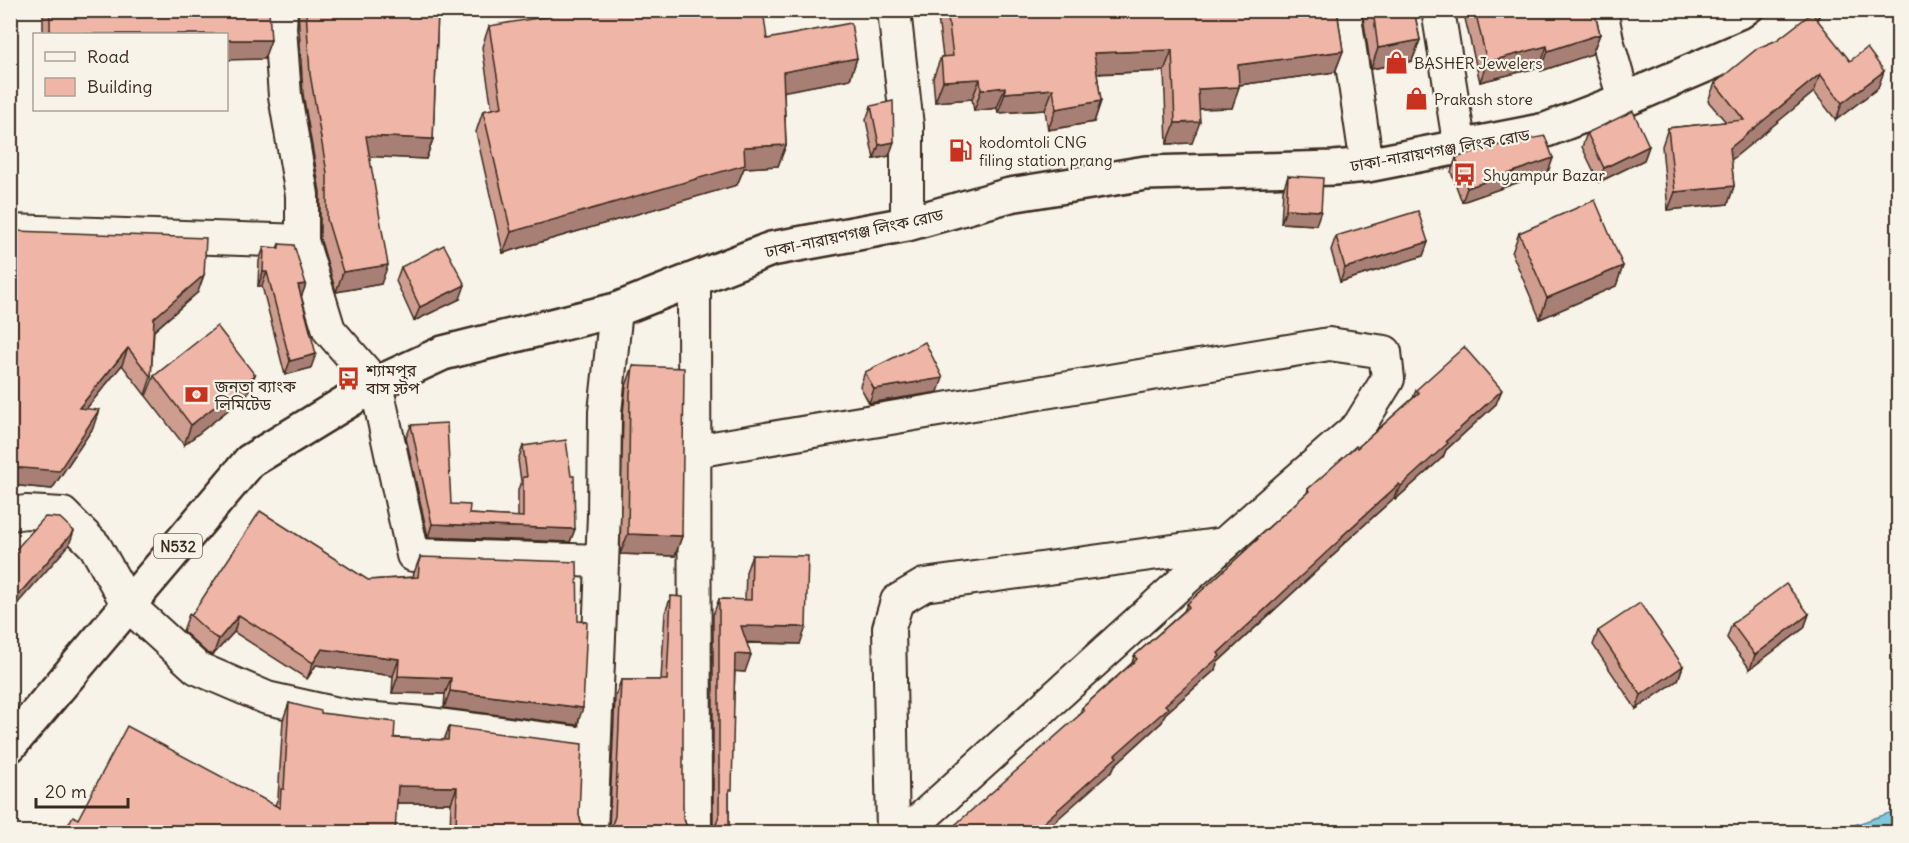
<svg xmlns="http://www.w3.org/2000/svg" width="1909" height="843" font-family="Delius,'Noto Sans Bengali',sans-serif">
<rect width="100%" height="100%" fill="#f7f3e8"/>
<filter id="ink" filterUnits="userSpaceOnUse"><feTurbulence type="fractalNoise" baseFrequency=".0167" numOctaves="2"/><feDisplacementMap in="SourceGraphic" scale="12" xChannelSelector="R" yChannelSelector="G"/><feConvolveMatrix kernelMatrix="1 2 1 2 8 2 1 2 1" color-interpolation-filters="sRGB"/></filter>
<g filter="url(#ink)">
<path fill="#7fc9e0" stroke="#648992" stroke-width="1.5" d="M1898 810V832H1841L1846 828Z"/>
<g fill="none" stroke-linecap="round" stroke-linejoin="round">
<defs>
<g id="minor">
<path d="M281 10 280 28 285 96 302 195V241L329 330 376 384 413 555 601 561"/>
<path d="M894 10 907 126V224"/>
<path d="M1344 10 1367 165"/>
<path d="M1438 10 1460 148"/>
<path d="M1601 10 1607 40 1624 100"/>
<path d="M10 231 302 241"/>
<path d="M694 279 695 832"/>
<path d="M695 451 1329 344 1385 352 1388 379 1359 426 1224 544 906 832"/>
<path d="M10 514 26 512 63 514 95 546 128 605 197 668 267 698 352 717 423 723 594 745"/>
<path d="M591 832 604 515 605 412 616 310"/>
<path d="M893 832 889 628 897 601 924 585 1224 544"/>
</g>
<path id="highway" d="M10 745 250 461 376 384 443 353 616 310 771 249 907 224 1010 195 1146 173 1334 168 1367 165 1546 130 1624 100 1759 42 1802 10"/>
</defs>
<use href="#minor" stroke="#3b2a1e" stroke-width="36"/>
<use href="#highway" stroke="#3b2a1e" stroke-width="38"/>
<use href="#minor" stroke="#f7f3e8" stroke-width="32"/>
<use href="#highway" stroke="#f7f3e8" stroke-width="33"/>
</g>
<g fill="#ce9d90" stroke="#3b2a1e" stroke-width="1.5">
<path d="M43 10H269L264 59 226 34H43Z"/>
<path d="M298 10H438L433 139 426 159 369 156 381 284 336 292 320 238V192L303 94Z"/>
<path d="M937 10H1337L1343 51 1335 72 1239 85 1232 108 1199 109 1192 143 1167 144 1164 71 1097 74 1101 101 1094 122 1048 130 1045 110 998 113 997 108 974 111 972 99 935 102 933 78 941 57H943Z"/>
<path d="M1362 10H1414L1420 40 1412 61 1371 69Z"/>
<path d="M1463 10H1594L1600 34 1592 54 1541 71 1540 67 1480 82Z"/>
<path d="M489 26 767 39 857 58 850 79 784 91 786 145 778 166 744 168 737 185 503 253 476 132 483 111 492 109 482 47Z"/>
<path d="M1777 40 1850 61 1878 88 1836 120 1814 92 1731 159 1734 186 1728 204 1668 210 1662 146 1668 128 1726 122 1708 101 1715 83Z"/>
<path d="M871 106 889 156 874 159 866 120Z"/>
<path d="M1587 133 1649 146 1644 160 1599 182 1582 147Z"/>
<path d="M1456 158H1553L1548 172 1462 202 1451 172Z"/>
<path d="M1288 176 1316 225 1281 223 1283 190Z"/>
<path d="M10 230 198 292 154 331 151 377 145 395 122 365 86 409 93 428 52 489 10 485Z"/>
<path d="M1519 233 1623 266 1616 286 1540 319 1512 253Z"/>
<path d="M1336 236 1428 242 1423 256 1340 282 1331 250Z"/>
<path d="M279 244 306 284 301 296 311 368 285 375 262 286H258L259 261 264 247 277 248Z"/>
<path d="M401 267 460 299 414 321 396 281Z"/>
<path d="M633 366 682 536 675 556 620 554 623 413 626 386Z"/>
<path d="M865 372 938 392 869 403 860 386Z"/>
<path d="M154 376 247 395 184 445 146 396Z"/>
<path d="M1416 390 1496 404 1446 450 1443 457 1395 500 1394 498 1339 548 1338 551 1217 663 1215 670 1165 714 1162 722 1115 765 1112 771 1079 715 1082 708 1132 663 1134 656 1184 611 1187 604 1256 541 1257 538 1307 493 1308 489 1357 448 1413 398Z"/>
<path d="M411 425 451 504 469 514 518 517V490L521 481 518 460 523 446 575 529 570 542 428 537 406 438Z"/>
<path d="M752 555 800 644 747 643 745 672 735 671 729 798V832L710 831 713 828V615L719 599 745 600 746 572Z"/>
<path d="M420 557 577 725 444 708 445 694 392 693 393 676 316 665 307 679 234 632 213 655 207 653 183 631 189 614 191 616 368 580 413 577 414 573Z"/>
<path d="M671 596 683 816 686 825 693 831 605 832 609 828 615 697 621 680H661L665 613Z"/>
<path d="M1809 614 1804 628 1750 669 1727 638 1732 624Z"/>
<path d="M1598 631 1683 666 1678 680 1636 709 1593 645Z"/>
<path d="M289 703 394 738 444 740 449 727 579 815 581 823 588 831 593 832H450L451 803H397L78 819 275 805 278 798 283 720Z"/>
</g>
<g fill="#a77f75" stroke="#3b2a1e" stroke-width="1.5">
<path d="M1600 34 1592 54 1541 71 1548 51Z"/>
<path d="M226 40H271L264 59 226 60Z"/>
<path d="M1420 40 1412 61 1371 69 1378 48Z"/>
<path d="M1547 46 1540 67 1480 82 1487 62Z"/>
<path d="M1172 50 1164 71 1086 74 1094 53Z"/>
<path d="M1343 51 1335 72 1231 86 1238 65Z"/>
<path d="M857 58 850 79 776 93 783 72Z"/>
<path d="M1884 71 1878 88 1836 120 1842 103Z"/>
<path d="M1820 74 1814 92 1724 166 1730 148Z"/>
<path d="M980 79 972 99 935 102 943 81Z"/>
<path d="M1005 87 997 108 974 111 981 90Z"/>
<path d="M1239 87 1232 108 1191 109 1198 89Z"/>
<path d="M1053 89 1045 110 998 113 1005 93Z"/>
<path d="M1101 101 1094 122 1048 130 1056 109Z"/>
<path d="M1200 122 1192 143 1167 144 1175 123Z"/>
<path d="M366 136 433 139 426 159 358 156Z"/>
<path d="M894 142 889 156 874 159 879 145Z"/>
<path d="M786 145 778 166 744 168 737 185 503 253 511 232 744 147Z"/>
<path d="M1649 146 1644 160 1599 182 1604 168Z"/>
<path d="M1553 158 1548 172 1462 202 1467 188Z"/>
<path d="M1734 186 1728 204 1668 210 1675 192Z"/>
<path d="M1286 209 1321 211 1316 225 1281 223Z"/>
<path d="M1428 242 1423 256 1340 282 1345 268Z"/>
<path d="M388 265 381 284 336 292 343 272Z"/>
<path d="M1623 266 1616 286 1540 319 1547 298Z"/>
<path d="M263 272H267L262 286H258Z"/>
<path d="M204 275 198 292 148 336 154 318Z"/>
<path d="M306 284 301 298 298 285Z"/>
<path d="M465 285 460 299 414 321 420 307Z"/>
<path d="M128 348 122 365 72 426 79 408Z"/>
<path d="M316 354 311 368 285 375 290 361Z"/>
<path d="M255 375 247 395 184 445 191 425Z"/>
<path d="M943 378 938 392 869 403 874 389Z"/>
<path d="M1502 390 1496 404 1446 450 1443 457 1395 500 1401 486 1446 441Z"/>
<path d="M99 410 93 428 52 489 10 485V467Z"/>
<path d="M1399 484 1394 498 1339 548 1338 551 1217 663 1215 670 1165 714 1162 722 1115 765 1112 771 1043 832H1033L1218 653 1342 536Z"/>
<path d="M432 524 575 529 570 542 428 537Z"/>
<path d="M74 531 69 545 10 612V608L13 601Z"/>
<path d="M628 534 682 536 675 556 620 554Z"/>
<path d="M1809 614 1804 628 1750 669 1755 655Z"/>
<path d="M239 615 234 632 213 655 219 639Z"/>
<path d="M741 626 806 627 800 644 735 642Z"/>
<path d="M322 649 399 659 393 676 316 665 307 679 313 663Z"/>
<path d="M735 654 751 655 745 672 729 671Z"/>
<path d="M1683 666 1678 680 1636 709 1641 695Z"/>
<path d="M398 676 451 678 445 694 392 693Z"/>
<path d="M450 691 583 708 577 725 444 708Z"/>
<path d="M398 786 457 787 451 803H392Z"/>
</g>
<g fill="#efb6a7" stroke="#3b2a1e" stroke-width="1.5">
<path d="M50 10H269L271 40H226V34H50Z"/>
<path d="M306 10H438L433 139 366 136 388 265 343 272 327 219V173L310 74Z"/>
<path d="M586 10H763L767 39 851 23 857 58 783 72 786 145 744 147 745 165 511 232 483 111 502 107 489 26Z"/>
<path d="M947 10H1337L1343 51 1238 65 1239 87 1198 89 1200 122 1175 123 1172 50 1094 53 1101 101 1056 109 1053 89 1005 93V87L981 90 980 79 943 81 941 57 953 56Z"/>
<path d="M1373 10H1414L1420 40 1378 48Z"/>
<path d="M1475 10H1594L1600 34 1548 51 1547 46 1487 62Z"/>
<path d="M1812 13 1850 61 1867 48 1884 71 1842 103 1820 74 1730 148 1734 186 1675 192 1668 128 1744 120 1715 83 1758 48 1777 40Z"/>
<path d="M893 101 894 142 879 145 871 106Z"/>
<path d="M1633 111 1649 146 1604 168 1587 133Z"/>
<path d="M1545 136 1553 158 1467 188 1456 158 1485 148Z"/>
<path d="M1288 176 1323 178 1321 211 1286 209Z"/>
<path d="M1595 200 1623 266 1547 298 1519 233Z"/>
<path d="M1418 211 1428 242 1345 268 1336 236Z"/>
<path d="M10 230 16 231 206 238 204 275 154 318 151 377 128 348 79 408 99 410 59 471 10 467Z"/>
<path d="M279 244 294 245 306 284 298 285 316 354 290 361 267 272H263L264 247 279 248Z"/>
<path d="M444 245 465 285 420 307 401 267Z"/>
<path d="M217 326 255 375 191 425 154 376Z"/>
<path d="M925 342 943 378 874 389 865 372Z"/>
<path d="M1464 347 1502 390 1446 441 1448 443 1401 486 1399 484 1342 536 1343 537 1218 653 1220 656 1165 705 1168 708 1115 755 1117 757 1033 832H947L1084 711 1082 708 1137 659 1134 656 1189 607 1187 604 1258 539 1257 538 1309 491 1308 489 1356 446 1357 448 1419 393 1416 390Z"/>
<path d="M633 366 684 368 682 536 628 534 630 393Z"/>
<path d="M447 423 451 504 470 505 469 514 523 517V477H527L523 446 566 440 571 476H574L575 529 432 524 411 425Z"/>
<path d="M260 511 368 580 418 577 420 557 577 562 578 621 587 622 583 708 450 691 451 678 398 676 399 659 322 649 313 663 239 615 219 639 213 636 189 614 191 616Z"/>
<path d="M45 517 60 518 74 531 13 601 10 599V556Z"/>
<path d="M752 555 808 556 806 627 741 626 751 655 735 654 732 790H729V832H704L710 831 716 825 719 815V599L751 600Z"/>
<path d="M1786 584 1809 614 1755 655 1732 624Z"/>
<path d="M671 596 683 597V816L686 825 693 831 697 832H600H605L612 825 615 816 621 680H667Z"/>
<path d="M1640 603 1683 666 1641 695 1598 631Z"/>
<path d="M289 703 321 711V713L395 722 394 738 448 740 449 727 582 744 579 815 581 823 588 831 593 832H456L457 787 398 786 395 832H64L73 816 78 819 127 726 280 808 281 789H284Z"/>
</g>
</g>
<defs>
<symbol id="shop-bare" viewBox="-9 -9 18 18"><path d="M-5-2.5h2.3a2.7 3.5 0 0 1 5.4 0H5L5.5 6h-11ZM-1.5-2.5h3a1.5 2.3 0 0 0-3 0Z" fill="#c8321e" stroke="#f7f3e8" stroke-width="2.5" paint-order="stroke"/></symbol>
<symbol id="fuel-bare" viewBox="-9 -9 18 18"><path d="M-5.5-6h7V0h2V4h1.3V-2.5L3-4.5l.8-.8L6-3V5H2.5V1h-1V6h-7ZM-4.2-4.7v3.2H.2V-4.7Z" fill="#c8321e" stroke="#f7f3e8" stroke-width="2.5" paint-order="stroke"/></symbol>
<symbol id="bus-bare" viewBox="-9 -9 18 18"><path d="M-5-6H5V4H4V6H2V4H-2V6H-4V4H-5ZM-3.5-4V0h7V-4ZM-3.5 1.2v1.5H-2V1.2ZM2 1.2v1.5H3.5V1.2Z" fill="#c8321e" stroke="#f7f3e8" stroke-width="2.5" paint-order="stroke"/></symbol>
<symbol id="bank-bare" viewBox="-9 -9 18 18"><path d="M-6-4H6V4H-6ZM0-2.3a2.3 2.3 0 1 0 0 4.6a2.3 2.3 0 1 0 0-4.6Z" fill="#c8321e" stroke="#f7f3e8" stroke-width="2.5" paint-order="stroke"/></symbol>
</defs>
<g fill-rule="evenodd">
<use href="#shop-bare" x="1380" y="46" width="33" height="33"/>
<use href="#shop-bare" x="1400" y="82" width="33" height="33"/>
<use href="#fuel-bare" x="944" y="134" width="33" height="33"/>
<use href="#bus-bare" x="1448" y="158" width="33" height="33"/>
<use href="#bus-bare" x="332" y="362" width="33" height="33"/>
<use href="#bank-bare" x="180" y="378" width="33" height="33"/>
</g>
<g text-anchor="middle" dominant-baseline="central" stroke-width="4.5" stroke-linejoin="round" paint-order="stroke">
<rect fill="#f7f3e8" stroke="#73665b" stroke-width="1.5" x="154" y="534" width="48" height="24" rx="4.5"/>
<g font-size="15" font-weight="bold" fill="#3b2a1e">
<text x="178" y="546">N532</text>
</g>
<g font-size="16" fill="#3b2a1e" stroke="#f7f3e8" text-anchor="start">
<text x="1414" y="63">BASHER Jewelers</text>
<text x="1434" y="99">Prakash store</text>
<text x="979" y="142">kodomtoli CNG<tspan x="979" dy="18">filing station prang</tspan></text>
<text x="1483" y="175">Shyampur Bazar</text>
<text x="366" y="370">শ্যামপুর<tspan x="366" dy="18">বাস স্টপ</tspan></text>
<text x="215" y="386">জনতা ব্যাংক<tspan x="215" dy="18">লিমিটেড</tspan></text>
</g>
<g font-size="16" fill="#3b2a1e" stroke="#f7f3e8">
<text transform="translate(1440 150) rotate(-10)">ঢাকা-নারায়ণগঞ্জ লিংক রোড</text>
<text transform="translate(854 233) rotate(-12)">ঢাকা-নারায়ণগঞ্জ লিংক রোড</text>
</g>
</g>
<rect width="1909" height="843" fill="none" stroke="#f7f3e8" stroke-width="36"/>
<rect x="18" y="18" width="1873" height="807" fill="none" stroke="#3b2a1e" stroke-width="2" filter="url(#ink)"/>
<rect x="33" y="33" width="195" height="78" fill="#f7f3e8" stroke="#aca397" stroke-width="1.5"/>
<rect x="45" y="52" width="30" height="9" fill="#f7f3e8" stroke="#aca397" stroke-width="1.5"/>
<text x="87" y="63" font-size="18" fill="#3b2a1e">Road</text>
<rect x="45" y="78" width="30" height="18" fill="#efb6a7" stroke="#aca397" stroke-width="1.5"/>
<text x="87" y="93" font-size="18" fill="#3b2a1e">Building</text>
<path d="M36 798v9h92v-9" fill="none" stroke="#3b2a1e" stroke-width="3"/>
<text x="45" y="798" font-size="18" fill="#3b2a1e" stroke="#f7f3e8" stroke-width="4.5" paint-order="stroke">20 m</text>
</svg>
